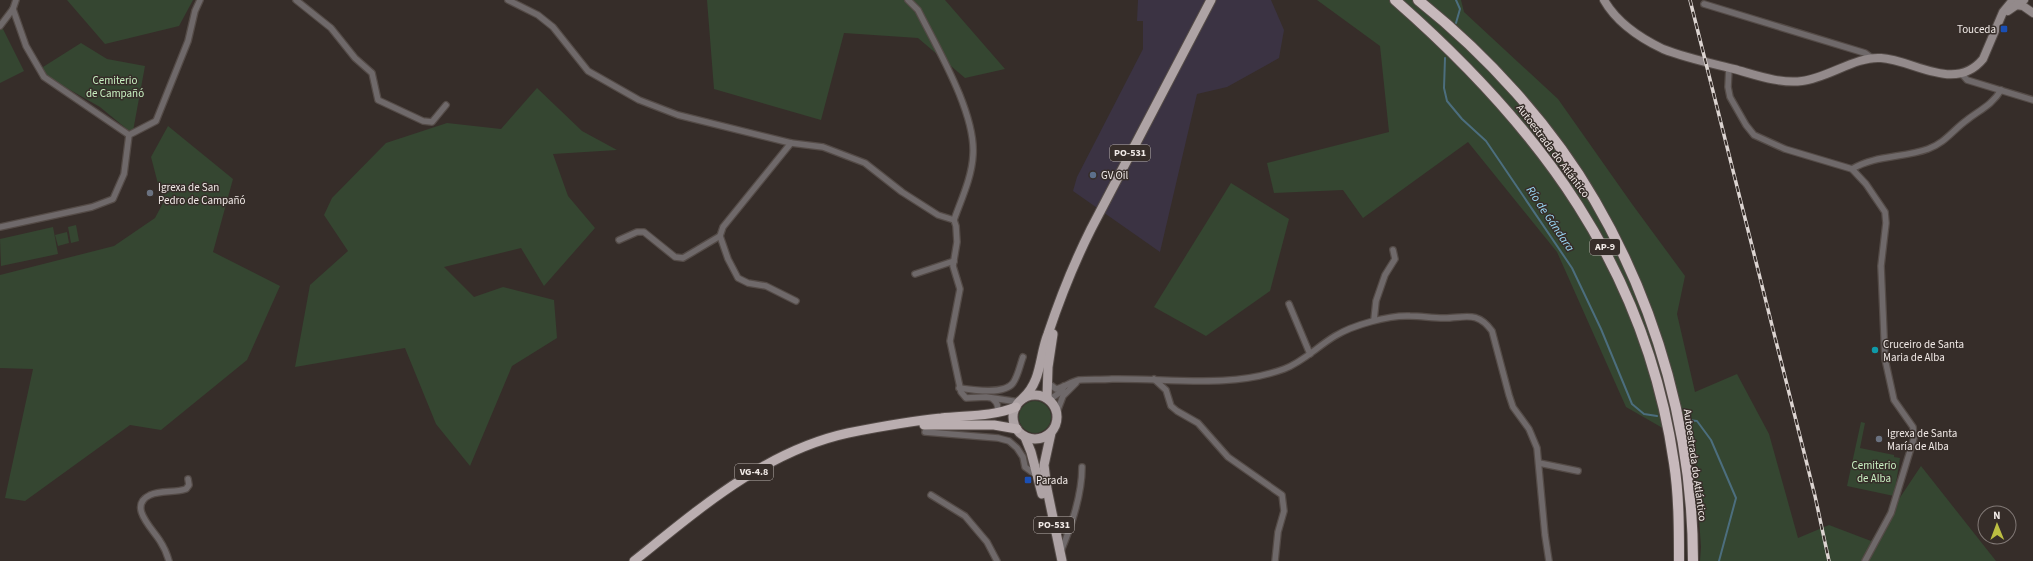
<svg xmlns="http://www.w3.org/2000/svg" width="2033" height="561" font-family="'Source Sans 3',sans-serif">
<rect width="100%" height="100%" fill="#362d29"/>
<path fill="#3b3343" d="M1138 0H1271L1284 30 1279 58 1227 87 1197 94 1160 252 1073 191 1077 177 1143 49V21H1137Z"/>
<g fill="#354631">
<path d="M67 0H193L179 26 105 44Z"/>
<path d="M707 0H945L1005 69 965 78 918 38 844 33 821 120 714 89Z"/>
<path d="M1317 0H1461L1464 12 1558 99 1632 204 1685 276 1677 314 1695 392 1737 374 1769 434 1798 538 1829 525 1871 541 1921 466 1996 561H1700L1701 547 1694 446 1626 407 1557 252 1468 142 1363 218 1343 190 1274 193 1267 163 1389 132 1380 46Z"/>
<path d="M0 23 24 71 0 83Z"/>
<path d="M81 43 107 59 145 66 133 131 128 130 100 107 44 75 43 67Z"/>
<path d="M537 88 582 131 617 150 553 154 568 196 595 228 544 286 521 248 444 267 474 297 503 287 554 300 557 338 512 366 470 466 436 424 405 348 295 367 310 285 348 251 324 215 332 198 386 143 447 123 501 129Z"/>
<path d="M168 126 233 179 213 252 280 286 247 360 161 430 130 425 25 501 5 498 33 369 0 368V275L114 246 155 218 163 203 151 157Z"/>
<path d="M1231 183 1289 219 1270 291 1206 336 1154 307Z"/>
<path d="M76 225 79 241 71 243 68 227Z"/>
<path d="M53 227 58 254 1 266 0 239Z"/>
<path d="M67 232 69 243 58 246 55 235Z"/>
<circle cx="1035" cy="417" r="16"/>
<path d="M1861 422 1865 423 1860 448 1894 455V457L1900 458 1894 496 1847 486Z"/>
</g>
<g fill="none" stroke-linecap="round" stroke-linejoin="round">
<g stroke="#4c6e7e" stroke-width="2">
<path d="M1456 23 1460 9 1456 0"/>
<path d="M1445 58 1444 88 1447 101 1462 119 1486 141 1572 268 1601 329 1632 404 1644 414 1657 416"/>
<path d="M1688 420 1697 421 1711 440 1736 498 1719 561"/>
</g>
<defs>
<g id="minor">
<path d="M296 0 331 28 355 58 372 73 378 100 423 121 432 122 446 105"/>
<path d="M508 0 538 15 553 27 588 71 639 100 678 115 791 143 823 147 865 163 902 192 938 215 954 220 956 226 957 242 953 266 960 289 950 341 961 392 966 398 986 397 1019 402"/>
<path d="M908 0 918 10C937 48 976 113 973 155 972 177 961 200 954 220"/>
<path d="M1704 4 1865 53 1872 58"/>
<path d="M13 9 26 46 44 77 129 135"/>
<path d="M0 26 13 9 16 0"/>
<path d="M1729 68 1728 87 1730 97 1746 125 1754 135 1785 149 1852 169 1866 184 1885 212 1886 223 1881 266 1885 359 1894 400 1913 427 1914 438 1891 513 1865 561"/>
<path d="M1961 73 1967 80 2033 100"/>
<path d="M791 143 723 227 720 236 728 259 738 278 748 283 766 286 796 301"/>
<path d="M1852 169C1875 155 1903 158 1928 149 1945 143 1953 130 1967 120 1980 110 1993 104 2001 90"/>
<path d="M0 227 92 207 113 199 124 174 129 135 156 121 188 41 195 11 200 0"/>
<path d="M619 240 637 232H644L675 257 683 258 720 236"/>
<path d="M915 274 954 261"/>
<path d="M1289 304 1310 354"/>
<path d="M1374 320 1376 301 1385 275 1395 259 1393 250"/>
<path d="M1154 379 1166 390 1171 406 1177 411 1198 423 1228 457 1282 495 1284 511 1278 532 1275 561"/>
<path d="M1048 383 1056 389C1064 387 1071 382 1079 380 1089 379 1101 380 1112 379 1169 378 1229 389 1284 369 1303 362 1318 346 1335 336 1353 325 1389 315 1410 316 1421 316 1432 318 1444 318 1465 318 1477 310 1492 331L1509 395 1513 407 1529 429 1537 448 1545 535 1549 561"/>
<path d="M959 388C973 390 1004 395 1013 383 1018 376 1020 365 1023 357"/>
<path d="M993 399C998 403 999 407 997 413"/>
<path d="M1049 400 1062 391 1064 386"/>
<path d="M1057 412 1063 396 1076 383"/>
<path d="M925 432 998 438 1009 441 1017 448 1023 457 1025 467 1036 475"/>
<path d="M1539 463 1578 471"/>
<path d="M931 495 965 516 987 542 997 561"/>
<path d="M1061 551C1071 527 1082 494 1082 467"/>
<path d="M169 561C167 554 164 547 160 541 153 529 127 506 150 495 162 490 174 493 186 489L189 485 188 479"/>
</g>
<g id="secondary">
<path d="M1604 0C1617 23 1640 38 1663 49 1686 58 1710 63 1734 69 1756 75 1780 84 1802 81 1828 78 1856 56 1881 58 1914 60 1955 93 1983 59L2003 12 2013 0"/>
<path d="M2016 5 2023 6 2033 13"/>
<path d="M2008 11 2024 0"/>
</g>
<g id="primary">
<circle cx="1035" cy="417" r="22"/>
<path d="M1023 398C1042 381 1039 356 1048 334 1060 298 1074 263 1091 229L1211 0"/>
<path d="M1047 398 1048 367 1053 334"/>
<path d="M1051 433 1044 465 1047 489 1062 561"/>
<path d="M1025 437 1031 452 1042 494"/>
</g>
<g id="trunk">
<path d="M924 425H994L1017 429"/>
<path d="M634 561C699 509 765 451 848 433 878 427 910 421 941 418 966 415 991 417 1016 407"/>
</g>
<g id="motorway">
<path d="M1395 0C1540 127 1646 268 1674 463 1679 495 1679 528 1679 561"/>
<path d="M1418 0C1486 54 1552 126 1595 201 1658 309 1693 436 1693 561"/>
</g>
</defs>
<use href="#minor" stroke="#544b47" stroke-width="8"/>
<use href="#secondary" stroke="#544b47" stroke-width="10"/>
<use href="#primary" stroke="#544b47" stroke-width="11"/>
<use href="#trunk" stroke="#544b47" stroke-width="11"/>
<use href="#motorway" stroke="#544b47" stroke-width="12"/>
<use href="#minor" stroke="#6f696a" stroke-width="5.5"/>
<use href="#secondary" stroke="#938a8b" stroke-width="8"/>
<use href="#primary" stroke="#aea3a5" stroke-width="9"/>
<use href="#trunk" stroke="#baaeb0" stroke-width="9"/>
<use href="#motorway" stroke="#c7b9bc" stroke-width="10"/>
<defs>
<path id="rail" d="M1690 0 1815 496 1829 561"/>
</defs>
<use href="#rail" stroke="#dcd4d1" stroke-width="3.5"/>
<use href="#rail" stroke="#362d29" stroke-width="2" stroke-dasharray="6" stroke-linecap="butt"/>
</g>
<g fill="#1a4fb4" stroke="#362d29" stroke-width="1.5">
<rect x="2000" y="25" width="8" height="8" rx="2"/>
<rect x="1024" y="476" width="8" height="8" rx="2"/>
</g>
<circle fill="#5c6f8a" stroke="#362d29" stroke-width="1.5" cx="1093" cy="175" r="4"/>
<g fill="#6b7280" stroke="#362d29" stroke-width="1.5">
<circle cx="150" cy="193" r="4"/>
<circle cx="1879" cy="439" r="4"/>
</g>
<circle fill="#0f9aa8" stroke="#362d29" stroke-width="1.5" cx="1875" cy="350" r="4"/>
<g text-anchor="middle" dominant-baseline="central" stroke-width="3" stroke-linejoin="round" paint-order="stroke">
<g fill="#362d29" stroke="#b8b1ad" stroke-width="1">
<rect x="1110" y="145" width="40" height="16" rx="3"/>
<rect x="1590" y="239" width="30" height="16" rx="3"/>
<rect x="735" y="464" width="38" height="16" rx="3"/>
<rect x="1034" y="517" width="40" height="16" rx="3"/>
</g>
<g font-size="10" font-weight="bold" fill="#f0e9e6">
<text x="1130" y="153">PO-531</text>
<text x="1605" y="247">AP-9</text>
<text x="754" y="472">VG-4.8</text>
<text x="1054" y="525">PO-531</text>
</g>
<g font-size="11" fill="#f0e9e6" stroke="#362d29" text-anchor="start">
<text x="1996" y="29" text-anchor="end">Touceda</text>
<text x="1101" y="175">GV Oil</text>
<text x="158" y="187">Igrexa de San<tspan x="158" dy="13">Pedro de Campañó</tspan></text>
<text x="1883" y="344">Cruceiro de Santa<tspan x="1883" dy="13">Maria de Alba</tspan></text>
<text x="1887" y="433">Igrexa de Santa<tspan x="1887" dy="13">María de Alba</tspan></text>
<text x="1036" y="480">Parada</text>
</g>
<g font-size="11" fill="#c8f0c1" stroke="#362d29">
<text x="115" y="80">Cemiterio<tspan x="115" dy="13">de Campañó</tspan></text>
<text x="1874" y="465">Cemiterio<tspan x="1874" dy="13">de Alba</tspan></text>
</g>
<g font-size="11" fill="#f0e9e6" stroke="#362d29">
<text transform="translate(1553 151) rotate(53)">Autoestrada do Atlántico</text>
<text transform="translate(1695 465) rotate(82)">Autoestrada do Atlántico</text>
</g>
<g font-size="12" font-style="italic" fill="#9bd9f8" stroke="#362d29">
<text transform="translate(1550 219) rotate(56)">Río de Gándara</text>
</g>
</g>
<g transform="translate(1997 525) rotate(359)"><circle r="19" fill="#362d29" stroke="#807875"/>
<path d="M0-3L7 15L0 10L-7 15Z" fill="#bdbf42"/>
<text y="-6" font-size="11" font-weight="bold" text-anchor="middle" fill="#f0e9e6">N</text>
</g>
</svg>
